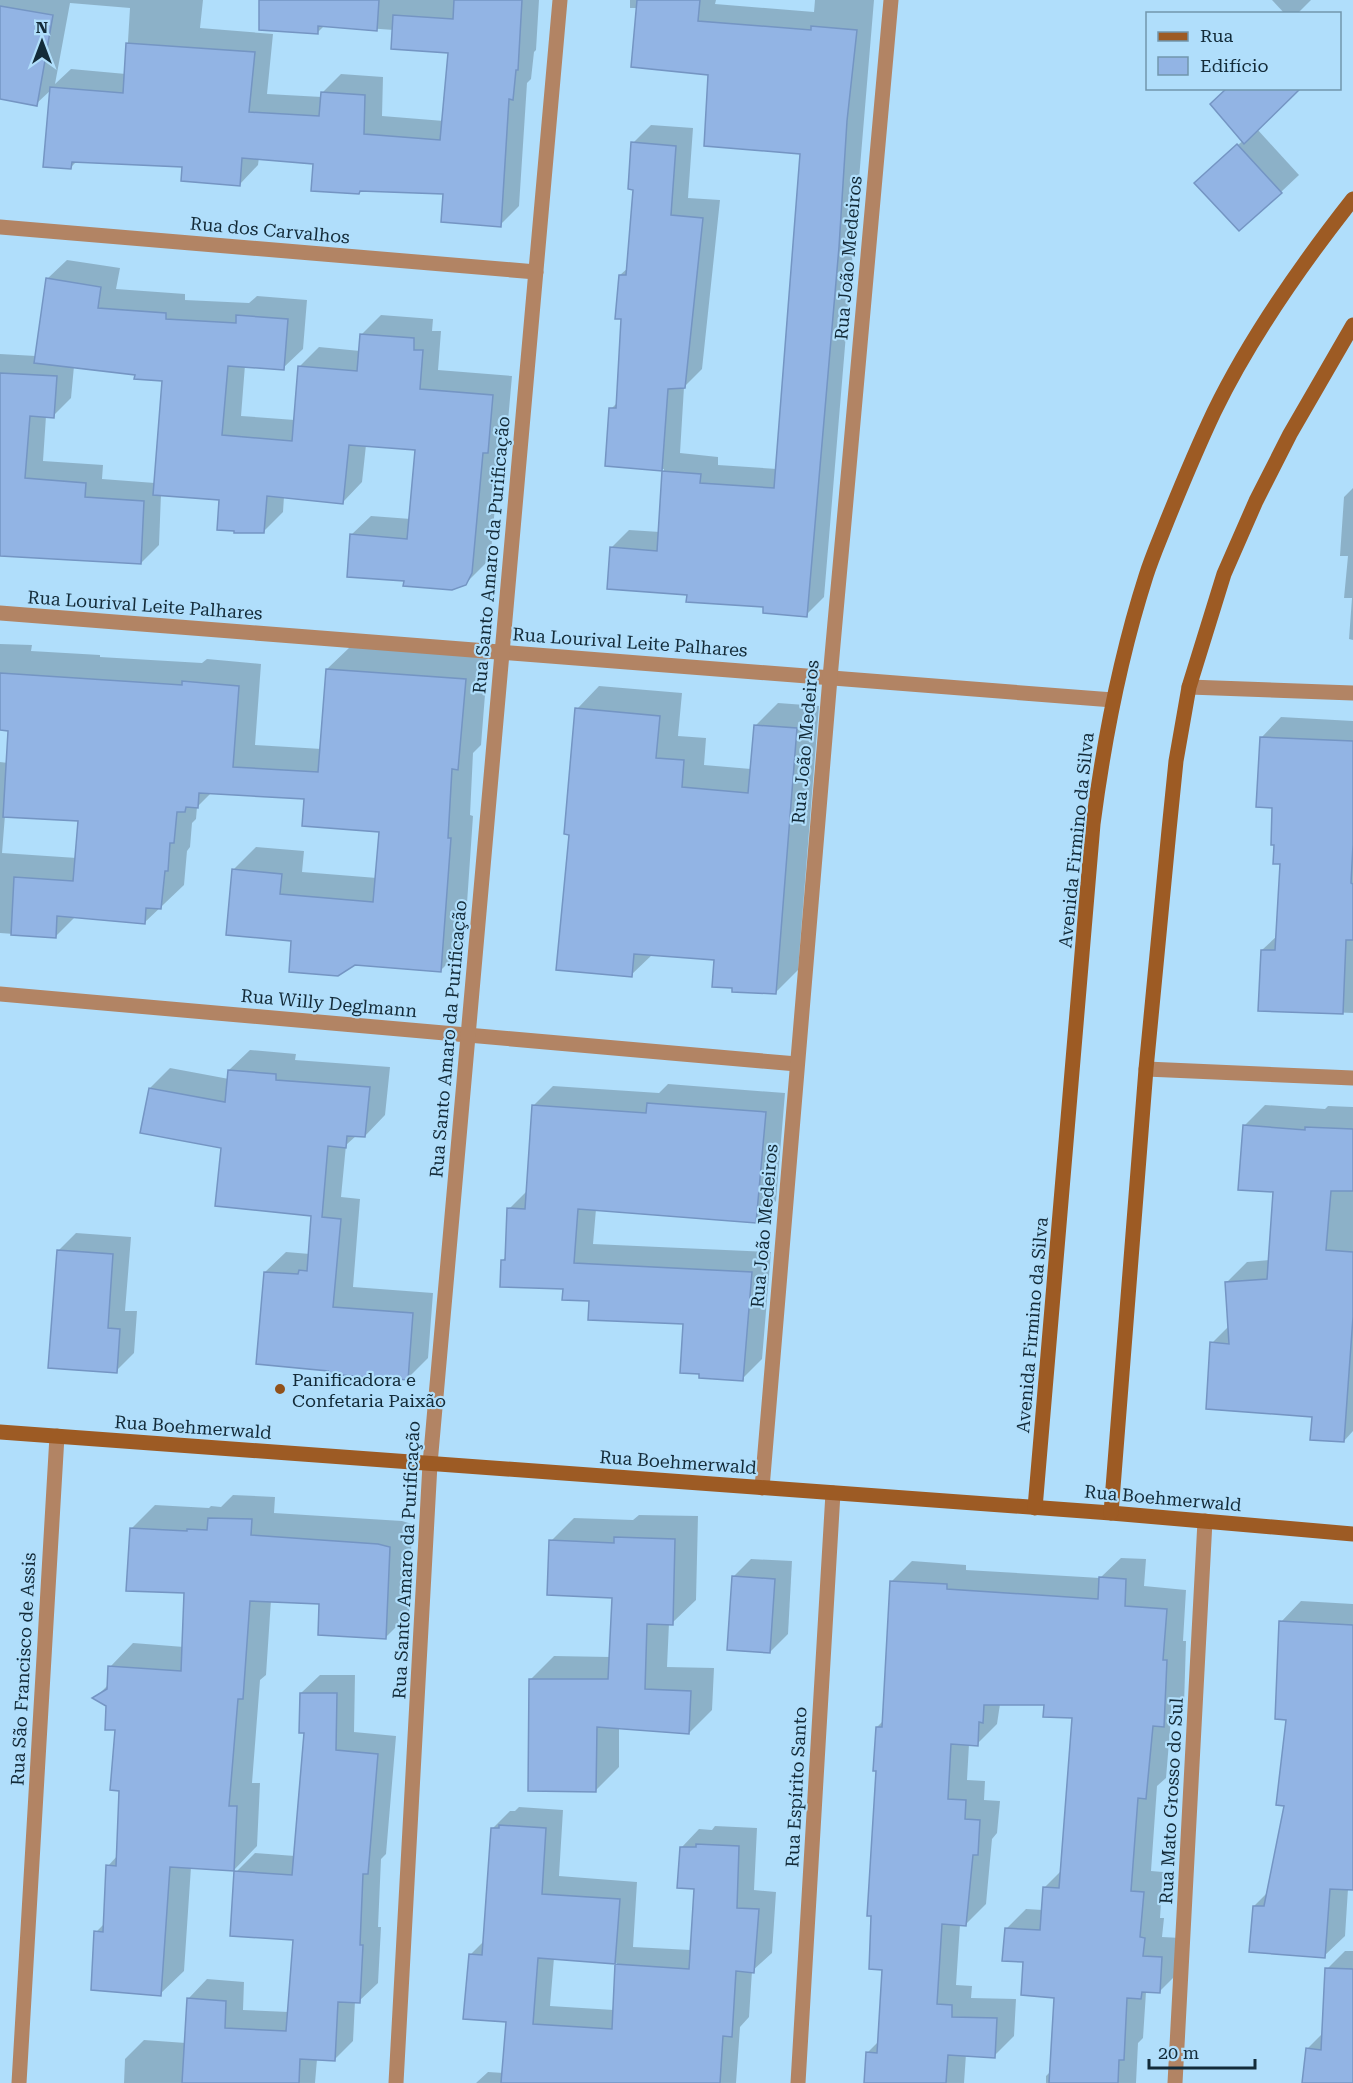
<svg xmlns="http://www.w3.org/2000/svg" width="1353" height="2083" font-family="'Roboto Serif',serif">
<rect width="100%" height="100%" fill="#b0defb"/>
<g fill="#0003" fill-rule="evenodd">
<path d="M0 0H203L200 28 273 34 267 94 322 97V93L341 74 383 77 382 116 444 121 449 52 394 30 325 25 317 33 263 0H539L536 50 534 52 531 79 527 83 519 206 500 225 445 192 362 189 359 192 315 162 259 157 258 165 240 184 183 166 77 161 70 168 52 89 36 104 0 98ZM70 3 130 8 126 74 71 69 55 84Z"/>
<path d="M630 0H716L715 4 814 12 815 0H874L824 597 806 615 765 606 689 593 611 548 629 530 660 532 664 469 607 465 611 409 618 402 623 317 620 275 628 268 635 188 633 143 651 125 693 128 688 198 720 200 702 369 684 387 680 453 718 457V465L777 469 802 152 710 73 638 8H630Z"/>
<path d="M1272 0H1311L1297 14H1285Z"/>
<path d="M1257 129 1299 175 1281 192 1214 165Z"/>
<path d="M67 260 120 268 116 289 185 294V300L249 303 257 296 307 300 303 349 283 368 245 365 241 416 295 420 299 367 319 347 360 351 361 335 381 315 433 319 432 331H441L438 370 512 376 507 432 501 438 491 552 485 564 465 584 405 579 351 535 371 516 411 519 417 449 366 445 362 482 343 502 284 496 283 512 264 531 221 498 161 494 159 545 141 563 0 554V354L36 356 47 279ZM74 366 163 379 155 483 102 479 103 465 43 461 46 416H53L71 398Z"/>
<path d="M1353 488V640L1349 639 1352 598H1344L1348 556H1340L1344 497Z"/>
<path d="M0 644 32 645 31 651 100 655V657L202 663 207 659 261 664 255 745 322 749 327 669 350 647 488 657 481 745 473 753 470 815 473 816 464 947 441 970 293 939 233 870 256 847 304 851 302 872 377 878 380 831 306 798 212 792 197 807 196 819 192 823 190 847 187 851 184 885 144 923 76 916 55 937 0 933V762L8 763 10 729H0ZM5 815 80 820 77 858 2 853Z"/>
<path d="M599 686 682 693 678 736 706 738 704 765 751 769 755 726 778 703 819 706 798 970 775 993 715 959 653 954 631 975 570 833 577 709Z"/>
<path d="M1281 717 1353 721V1013L1260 1009 1262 950 1278 935 1282 862 1261 738Z"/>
<path d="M250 1050 296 1054 295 1060 390 1067 385 1115 365 1136 357 1135 346 1145 341 1197 360 1199 353 1287 433 1293 428 1358 408 1378 265 1272 286 1252 310 1254 312 1215 222 1147 150 1088 170 1068 229 1079V1070Z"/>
<path d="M668 1084 785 1093 776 1201 756 1221 596 1209 593 1244 771 1252 762 1359 742 1379 684 1323 591 1299 503 1260 507 1256 509 1209 528 1190 533 1106 553 1086 659 1093Z"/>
<path d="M1265 1105 1325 1109 1328 1106 1353 1107V1431L1344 1441 1314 1415 1212 1343 1229 1326 1226 1283 1247 1262 1270 1260 1274 1191 1244 1126Z"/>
<path d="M76 1233 131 1237 125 1311H137L134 1353 116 1371 58 1251Z"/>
<path d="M233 1495 275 1497 274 1513 402 1521 412 1524 409 1614 386 1637 321 1603 271 1600 266 1675 260 1680 252 1783H260L257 1846 234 1870 191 1867 184 1971 160 1994 96 1932 105 1923 108 1866 118 1855 120 1790 117 1729 107 1705 95 1698 109 1684 110 1667 133 1643 184 1647 186 1592 132 1528 155 1505 209 1508 211 1506 221 1507Z"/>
<path d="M639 1515 698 1516 696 1600 672 1623H669L667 1667 714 1668 712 1710 689 1733 619 1727V1767L595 1791 531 1679 554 1656 611 1657 613 1597 551 1541 574 1518 633 1520Z"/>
<path d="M1121 1558 1146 1559 1144 1586 1186 1590 1183 1641H1186L1184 1705 1171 1718 1166 1778 1157 1786 1151 1871 1163 1872 1160 1918H1164L1162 1937 1181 1938 1179 1972 1159 1992H1146L1143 2038 1138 2043 1136 2083H1046V2076L1051 2071 1056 1997 1025 1961 1006 1929 1026 1909 1043 1910 1045 1887 1062 1870 1073 1717 1046 1704H1000L997 1724 977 1744H969L967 1780 985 1781 984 1800 1000 1801 997 1833 992 1839 986 1904 966 1924H960L956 1985 972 1986 971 1998 1016 1999 1014 2036 994 2056 966 2054 964 2083H865L867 2053 879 2041 884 1968 877 1727 883 1721 892 1581 912 1561 966 1565V1570L1100 1578Z"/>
<path d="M751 1559 792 1561 788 1634 770 1652 733 1577Z"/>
<path d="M1301 1601 1353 1604V1889H1348L1345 1936 1324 1956 1254 1906 1268 1892 1286 1805 1287 1718 1281 1622Z"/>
<path d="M320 1675H355L354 1732 396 1736 386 1854 381 1859 378 1927H381L378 1983 359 2001H355L353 2041 334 2060 317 2059 315 2083H124L125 2059 144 2040 186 2043 189 1998 207 1979 244 1982 243 2010 289 2012 294 1939 236 1872 255 1853 295 1856 306 1731 301 1693Z"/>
<path d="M519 1807 563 1810 559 1876 637 1882 633 1947 691 1950 696 1887 682 1847 699 1829 712 1830 715 1826 757 1828 754 1890 776 1892 772 1953 752 1971 749 2017 740 2027 736 2083H476L488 2072 504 2073 507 2021 471 1954 484 1941 492 1829 510 1811H515ZM554 1958 617 1963 614 2010 550 2006Z"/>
<path d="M1345 1951H1353V2083H1303L1307 2049 1324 2032 1327 1969Z"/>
</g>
<g fill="#92b4e4" stroke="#7495c3" stroke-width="1.5" fill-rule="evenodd">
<path d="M259 0H379L377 31 318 26V34L259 30Z"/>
<path d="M454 0H522L518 70H516L513 100 509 99 501 227 441 222 443 194 360 191 359 194 311 191 313 164 242 158 240 186 181 181 182 167 72 162 71 169 43 167 50 87 123 93 126 43 255 52 249 112 319 116 321 92 365 95 364 134 440 140 448 53 391 49 393 15 453 19Z"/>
<path d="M637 0H700L698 21 811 30V26L857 30 847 121 839 247 807 617 763 613V607L686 602 687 595 607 589 610 547 657 551 662 471 701 474 700 483 774 488 800 154 704 146 708 75 631 67Z"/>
<path d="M0 6 53 15 37 106 0 99Z"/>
<path d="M1227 88H1301L1244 144 1210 104Z"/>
<path d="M631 142 676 146 671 215 703 218 685 388 668 389 662 471 605 466 609 408H616L621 319H615L619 275H626L633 190 628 189Z"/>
<path d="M1237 144 1282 193 1239 231 1194 183Z"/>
<path d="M46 278 101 287 98 308 166 313V319L236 323V315L288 319 284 370 228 366 222 435 292 441 298 366 357 371 360 334 414 338V350H423L420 389 493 395 488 453H483L472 573 466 585 452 590 403 586 404 581 347 577 350 534 407 539 415 450 349 445 343 504 267 496 264 533H234V531L217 530 219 500 153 495 162 381 134 379 135 375 34 363Z"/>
<path d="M0 373 57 376 54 418 30 416 25 478 86 483 85 497 144 501 141 564 0 556Z"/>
<path d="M326 669 466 679 458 770 452 769 448 838H451L441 972 355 965 338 976 289 972 291 941 226 935 232 869 282 874 280 894 373 902 379 832 302 826 304 799 199 793 198 808 186 807 185 812H177L174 843H170L168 871H165L161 909 146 908 145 924 57 916 56 938 11 935 14 877 73 881 78 821 3 817 8 731 0 730V673L182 685V681L239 686 233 767 318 772Z"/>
<path d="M575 708 660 716 656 758 684 760 682 787 748 793 754 725 797 728 776 994 732 992V988L712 987 714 960 634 954 632 977 556 970 569 835 564 834Z"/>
<path d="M1260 737 1353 741V845L1351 883 1353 884V940H1346L1343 1014 1258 1011 1261 950H1275L1280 864H1273L1274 845H1271L1272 808 1256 807Z"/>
<path d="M228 1070 276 1074V1080L370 1087 365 1137 347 1136 346 1148 328 1146 322 1217 341 1219 333 1307 413 1313 408 1380 327 1374 328 1371 256 1364 264 1272 298 1274 299 1270 307 1271 311 1216 215 1206 221 1148 140 1133 149 1088 225 1102Z"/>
<path d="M647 1103 766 1112 756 1223 578 1209 574 1263 752 1272 743 1381 699 1378V1374L680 1373 683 1324 588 1320 589 1301 562 1300 563 1289 500 1287 501 1260H505L507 1208 525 1209 532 1105 646 1113Z"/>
<path d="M1243 1125 1305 1130V1127L1353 1129V1191H1331L1326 1250 1353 1252V1317L1344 1442 1310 1440 1312 1417 1206 1409 1210 1342 1229 1344 1225 1282 1267 1279 1273 1192 1238 1190Z"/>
<path d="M57 1250 113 1254 108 1328 120 1329 117 1373 48 1368Z"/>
<path d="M208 1518 252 1519 251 1535 378 1544 390 1547 386 1639 318 1635 319 1604 250 1601 243 1699H238L229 1806H237L234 1871 170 1867 161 1996 91 1990 94 1931 103 1932 106 1865 116 1866 119 1791 110 1790 115 1730H105L106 1706 92 1698 107 1689 108 1666 181 1671 184 1593 126 1591 130 1528 187 1531V1529L207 1530Z"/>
<path d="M614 1537 675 1539 673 1625 647 1624 645 1689 691 1691 689 1734 597 1727 596 1792 528 1791 529 1679H608L612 1598 547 1595 549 1540 614 1543Z"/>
<path d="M732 1576 775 1579 770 1653 727 1650Z"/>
<path d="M1099 1577 1126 1579 1125 1606 1167 1609 1163 1660H1167L1164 1727 1153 1726 1146 1799 1138 1798 1131 1891 1144 1892 1140 1937 1145 1938 1143 1956 1162 1957 1160 1993 1142 1992 1141 1999 1127 1998 1124 2060H1119L1118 2083H1049L1054 1998 1021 1995 1023 1962 1002 1961 1005 1928 1040 1930 1043 1887 1059 1888 1072 1718 1043 1717 1044 1705H984L983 1723 979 1722 978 1746 951 1744 948 1799 966 1800 965 1819 980 1820 978 1855H973L966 1926 942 1924 937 2004 952 2005V2017L997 2018 995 2058 948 2055 946 2083H864L866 2052 877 2053 882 1970 869 1969 871 1916H867L876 1771H873L876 1727H882L890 1581 947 1584V1589L1098 1599Z"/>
<path d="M1279 1621 1353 1625V1890L1330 1889 1325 1958 1249 1952 1253 1906H1264L1284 1806 1276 1805 1286 1720 1275 1719Z"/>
<path d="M300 1693H337L336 1750 378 1754 368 1874H363L360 1945H363L360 2003 338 2002 335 2061 300 2059 299 2083H182L187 1998 226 2001 225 2028 286 2031 293 1940 230 1936 234 1871 292 1875 304 1733H299Z"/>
<path d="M499 1825 546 1828 542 1894 620 1899 615 1964 689 1969 694 1889 677 1888 680 1847H696V1844L739 1846 737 1908 759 1909 754 1973 736 1971 732 2037 723 2036 720 2083H501L506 2022 463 2019 469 1954 482 1955 491 1828H499ZM538 1958 615 1964 612 2029 533 2024Z"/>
<path d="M1325 1968 1353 1969V2083H1302L1306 2048 1321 2050Z"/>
</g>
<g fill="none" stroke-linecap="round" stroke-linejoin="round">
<g stroke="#b28464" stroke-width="15">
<path d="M0 227 536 272"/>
<path d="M0 613 1113 700"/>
<path d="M1189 687 1353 693"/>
<path d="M0 994 797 1064"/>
<path d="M1146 1069 1353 1078"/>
<path d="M762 1488 830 678 891 0"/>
<path d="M19 2083 57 1436"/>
<path d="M396 2083 430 1464 560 0"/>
<path d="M798 2083 833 1493"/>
<path d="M1175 2083 1205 1521"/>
</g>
<g stroke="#9d5b24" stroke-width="15">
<path d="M0 1432 1111 1513 1353 1534"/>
<path d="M1035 1508 1093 824C1104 740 1120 657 1146 576 1152 557 1160 539 1167 521 1182 484 1197 448 1214 412 1251 336 1301 265 1353 199"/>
<path d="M1111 1513 1146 1069 1169 830 1176 761 1189 687 1224 574 1256 501 1290 434 1353 325"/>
</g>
</g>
<circle fill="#91511a" stroke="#b0defb" stroke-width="2" cx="280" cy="1389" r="6"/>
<g text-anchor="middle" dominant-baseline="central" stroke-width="4.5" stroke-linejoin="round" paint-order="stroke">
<g font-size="18" fill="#132b39" stroke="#b0defb">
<text transform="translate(270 230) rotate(5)">Rua dos Carvalhos</text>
<text transform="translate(848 258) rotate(-85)">Rua João Medeiros</text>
<text transform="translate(491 555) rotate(-85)">Rua Santo Amaro da Purificação</text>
<text transform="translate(145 605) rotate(4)">Rua Lourival Leite Palhares</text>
<text transform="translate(630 642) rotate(4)">Rua Lourival Leite Palhares</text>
<text transform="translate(805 742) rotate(-85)">Rua João Medeiros</text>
<text transform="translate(1076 840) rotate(-84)">Avenida Firmino da Silva</text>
<text transform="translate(329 1003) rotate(5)">Rua Willy Deglmann</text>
<text transform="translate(448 1039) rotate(-85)">Rua Santo Amaro da Purificação</text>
<text transform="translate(764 1226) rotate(-85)">Rua João Medeiros</text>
<text transform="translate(1032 1325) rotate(-85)">Avenida Firmino da Silva</text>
<text transform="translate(193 1427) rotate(4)">Rua Boehmerwald</text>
<text transform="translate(678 1462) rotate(4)">Rua Boehmerwald</text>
<text transform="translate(1163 1498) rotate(5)">Rua Boehmerwald</text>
<text transform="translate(406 1560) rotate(-87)">Rua Santo Amaro da Purificação</text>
<text transform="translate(23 1669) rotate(-87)">Rua São Francisco de Assis</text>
<text transform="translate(796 1787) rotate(-87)">Rua Espírito Santo</text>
<text transform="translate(1171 1801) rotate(-87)">Rua Mato Grosso do Sul</text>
</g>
<g font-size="18" fill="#132b39" stroke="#b0defb" text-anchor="start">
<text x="292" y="1379">Panificadora e<tspan x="292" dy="21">Confetaria Paixão</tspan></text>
</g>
</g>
<rect x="1146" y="12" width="195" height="78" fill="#b0defb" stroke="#7196ad" stroke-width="1.5"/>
<rect x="1158" y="32" width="30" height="9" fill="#9d5b24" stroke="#7196ad" stroke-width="1.5"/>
<text x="1200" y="42" font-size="18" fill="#132b39">Rua</text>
<rect x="1158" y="57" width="30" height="18" fill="#92b4e4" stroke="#7196ad" stroke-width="1.5"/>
<text x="1200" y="72" font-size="18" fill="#132b39">Edifício</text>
<g transform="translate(42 42)" stroke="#b0defb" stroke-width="4.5" paint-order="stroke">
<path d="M0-4.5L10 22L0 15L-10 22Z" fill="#132b39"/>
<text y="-9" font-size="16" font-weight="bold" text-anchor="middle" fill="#132b39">N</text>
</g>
<path d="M1149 2059v9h106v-9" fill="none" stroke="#132b39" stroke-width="3"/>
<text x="1158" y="2059" font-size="18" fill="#132b39" stroke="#b0defb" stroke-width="4.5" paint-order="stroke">20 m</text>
</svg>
